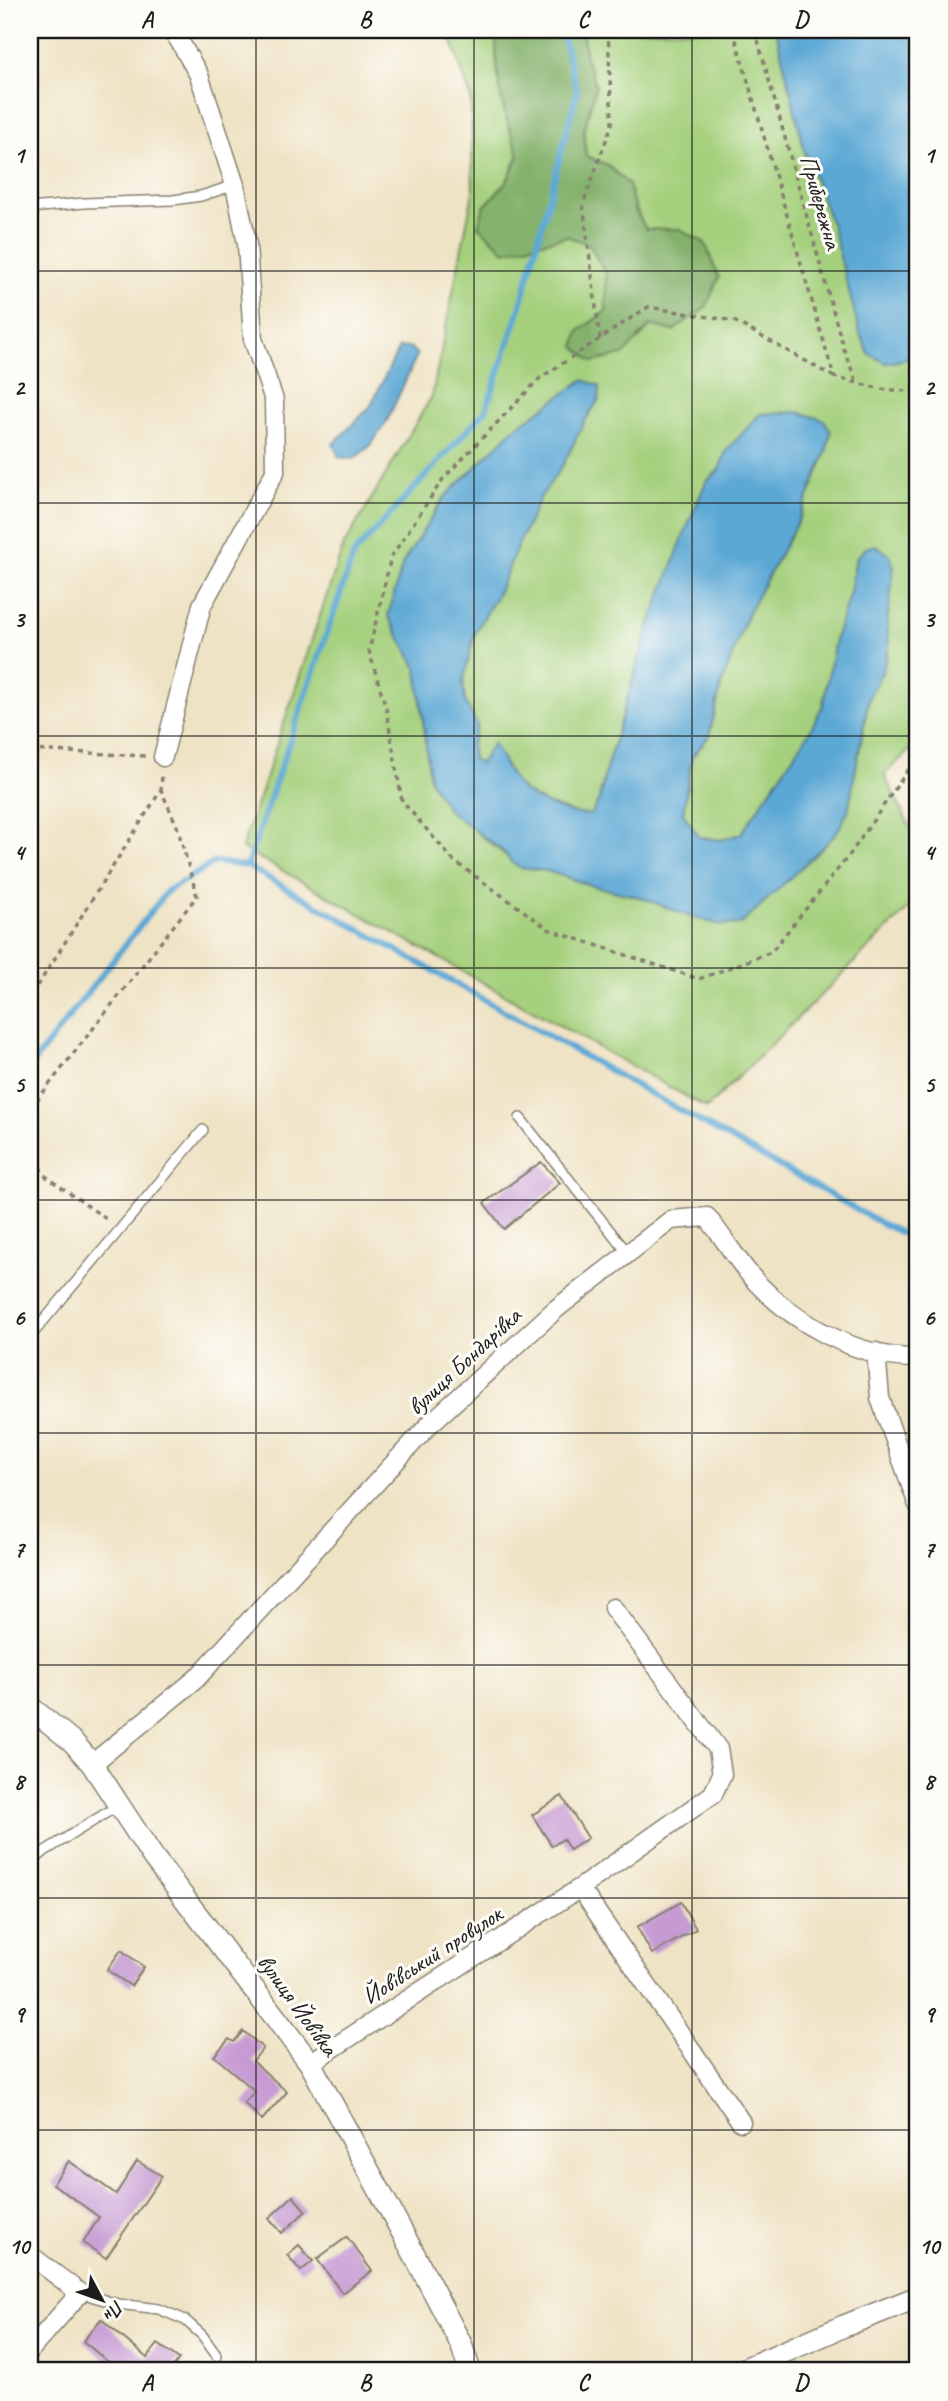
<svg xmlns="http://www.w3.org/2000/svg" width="948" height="2401" font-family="Caveat,sans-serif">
<rect width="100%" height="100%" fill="#fdfcf7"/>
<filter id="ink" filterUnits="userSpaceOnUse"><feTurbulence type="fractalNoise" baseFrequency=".0143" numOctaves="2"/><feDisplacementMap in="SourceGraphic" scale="14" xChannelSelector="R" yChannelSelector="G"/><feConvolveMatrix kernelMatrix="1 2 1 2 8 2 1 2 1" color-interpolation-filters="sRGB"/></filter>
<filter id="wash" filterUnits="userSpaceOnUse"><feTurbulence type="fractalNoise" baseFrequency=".00686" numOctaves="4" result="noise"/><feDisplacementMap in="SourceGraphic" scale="28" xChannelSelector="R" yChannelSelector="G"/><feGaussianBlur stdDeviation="1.57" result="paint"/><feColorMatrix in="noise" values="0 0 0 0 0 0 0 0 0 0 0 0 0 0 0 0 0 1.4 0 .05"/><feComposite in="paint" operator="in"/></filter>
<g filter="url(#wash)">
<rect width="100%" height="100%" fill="#efe3c5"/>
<path fill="#a5d07d" stroke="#60764c" stroke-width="2" fill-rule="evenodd" d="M448 30H510L496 42C496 82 504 118 519 154L507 181 484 207 505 251 567 236 589 244 606 274V311L578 332 623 355 652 325 673 331 706 307 679 229H646C624 190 634 174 585 156L584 130 596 86 586 60 582 30H776L805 153 886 363 918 357V742L884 775 918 843V899L707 1108 242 848 343 547 432 396 473 193 471 97ZM583 380 599 399 584 422 564 463 540 498 518 545 499 591 474 635 463 683 465 701 477 725 471 747 473 759 480 764 493 744C502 756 507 772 516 783 529 799 571 816 591 814L599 800 606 769 649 626 706 482 719 470 726 451 830 432 826 453 799 519 747 615 721 686 709 736 692 757 683 814 699 837 721 840 741 834 810 731 823 705 835 640 850 592 856 558 894 566 887 625 889 647 883 670 869 697 848 811 838 830 827 843 741 924 720 925 686 915 643 898 593 886 547 871 521 868 474 830 430 780 417 668 388 616 403 563 444 498 556 400Z"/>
<path fill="#84b26c" stroke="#506744" stroke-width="2" d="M510 30H582L586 60 596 86 584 130 586 156 608 165 629 185 635 210 646 229H679L705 243 719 278 706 307 673 331 651 325 623 355 593 362 575 347 578 332 606 311V274L589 244 567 236 505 251 478 226 484 207 507 181 519 155C504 118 496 82 496 42Z"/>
<g fill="#5ca8d5" stroke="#3c6278" stroke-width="2">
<path d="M776 30H918V357L886 363 869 354 860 334 832 226 805 153Z"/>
<path d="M410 347 417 355 388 419 371 445 354 459 339 457 333 444 370 407 399 348Z"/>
<path d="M583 380 600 386 599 399 584 422 564 463 540 498 518 545 499 591 474 635 463 683 465 701 477 725 471 747 473 759 480 764 493 743C501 756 507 771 516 783 528 799 572 817 591 814L599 800 606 769 649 626 685 532 706 482 719 470 726 451 760 414 798 412 824 420 831 432 826 453 799 519 747 615 721 686 709 736 692 757 683 813 699 837 721 840 741 834 810 731 823 705 835 640 850 592 856 558 866 548 876 545 889 555 894 566 887 625 889 647 883 670 869 697 848 811 838 830 827 843 741 924 720 925 686 915 643 898 593 886 547 871 521 868 511 862 504 852 448 810 430 780 417 668 388 616 403 563 444 498 515 428Z"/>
</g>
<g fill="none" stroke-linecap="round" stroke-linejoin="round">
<g stroke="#5ca8d5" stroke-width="6">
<path d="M247 866 354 554 486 410 521 305 577 92 561 30"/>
<path d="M30 1067 167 891 215 862 247 866 882 1224 918 1241"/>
</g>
</g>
<g id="blocks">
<g fill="#c69ad3">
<path d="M541 1162 560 1183 504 1229 484 1203Z"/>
<path d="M562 1796 588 1838 570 1850 563 1839 552 1846 532 1815Z"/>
<path d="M681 1902 696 1929 652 1954 637 1927Z"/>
<path d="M121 1950 144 1967 131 1986 107 1970Z"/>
<path d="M243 2031 263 2048 253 2061 287 2092 262 2120 244 2103 255 2091 214 2056 229 2039 234 2042Z"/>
<path d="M69 2161 116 2194 137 2161 162 2176 106 2258 83 2243 99 2217 53 2184Z"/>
<path d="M293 2196 306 2211 282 2233 269 2218Z"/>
<path d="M347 2237 372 2271 342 2293 317 2259Z"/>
<path d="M299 2245 313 2261 301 2271 287 2255Z"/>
<path d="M101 2319 147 2358 158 2344 179 2359 170 2371H119L83 2341Z"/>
</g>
</g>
</g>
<g filter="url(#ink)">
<use href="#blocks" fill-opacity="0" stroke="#868070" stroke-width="2"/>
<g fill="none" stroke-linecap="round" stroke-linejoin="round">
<defs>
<g id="service">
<path d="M30 208 84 203 173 200 201 196 235 185"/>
<path d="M520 1118 627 1252"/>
<path d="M30 1337 203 1130"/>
<path d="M30 1863 45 1851 119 1805"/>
<path d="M80 2293 118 2304 159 2309 185 2320 202 2335 217 2356"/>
</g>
<g id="minor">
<path d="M163 757 202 605 275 472 274 400 253 339 247 244 235 185 199 75 173 30"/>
<path d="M876 1352 880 1398 918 1505"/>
<path d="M613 1608 718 1749 722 1774 713 1794 580 1888 741 2122"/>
<path d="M92 1764 196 1679 430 1424 556 1309 671 1220 707 1217C724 1238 738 1262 756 1282 796 1324 859 1359 918 1358"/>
<path d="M310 2063 580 1888"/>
<path d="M30 2255 80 2293 30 2350"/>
</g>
<g id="tertiary">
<path d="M30 1707 73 1742 92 1764 153 1857 310 2063 413 2252 461 2344 470 2371"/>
<path d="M740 2371 844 2326 918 2297"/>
</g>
</defs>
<use href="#service" stroke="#868070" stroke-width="12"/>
<use href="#minor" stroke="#868070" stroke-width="21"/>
<use href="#tertiary" stroke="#868070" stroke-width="24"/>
<g stroke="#868070" stroke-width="3.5" stroke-dasharray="5 5" stroke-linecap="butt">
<path d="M733 30 834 377 881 389 918 392"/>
<path d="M755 30 844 350 857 383"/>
<path d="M600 339 583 204 612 124 608 30"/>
<path d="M834 377 734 321 648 307 540 378 443 479 391 557 369 651 386 708 402 801 454 861 550 930 699 979 771 952 851 853 918 755"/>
<path d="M30 750 146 756"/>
<path d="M30 993 40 982 161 790 162 775"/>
<path d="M30 1109 197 896 177 826 161 790"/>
<path d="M30 1149 44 1175 109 1221"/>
</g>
<use href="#service" stroke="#fff" stroke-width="9"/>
<use href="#minor" stroke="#fff" stroke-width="18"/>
<use href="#tertiary" stroke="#fff" stroke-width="21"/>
</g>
</g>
<path fill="none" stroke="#1c1c1c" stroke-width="2" stroke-opacity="0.55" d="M256 30V2371M474 30V2371M692 30V2371M30 271H918M30 503H918M30 736H918M30 968H918M30 1200H918M30 1433H918M30 1665H918M30 1898H918M30 2130H918"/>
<g text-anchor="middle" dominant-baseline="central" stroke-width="6" stroke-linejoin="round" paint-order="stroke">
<g font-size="24" fill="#1c1c1c" stroke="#fdfcf7">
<text transform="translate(821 202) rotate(74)">Прибережна</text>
<text transform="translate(464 1361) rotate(-43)">вулиця Бондарівка</text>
<text transform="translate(432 1955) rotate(-33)">Йовівський провулок</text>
<text transform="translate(298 2005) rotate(54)">вулиця Йовівка</text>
</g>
</g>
<rect width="948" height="2401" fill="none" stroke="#fdfcf7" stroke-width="77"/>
<g transform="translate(102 2300) rotate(131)" stroke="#fdfcf7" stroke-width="5" paint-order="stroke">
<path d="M0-5L12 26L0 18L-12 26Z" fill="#1c1c1c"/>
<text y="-10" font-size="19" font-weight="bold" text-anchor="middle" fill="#1c1c1c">Пн</text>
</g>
<rect x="38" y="38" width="871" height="2324" fill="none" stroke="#1c1c1c" stroke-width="2.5"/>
<g font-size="23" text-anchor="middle" font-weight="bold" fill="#1c1c1c">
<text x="147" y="27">A</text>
<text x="365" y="27">B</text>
<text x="583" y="27">C</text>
<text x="801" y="27">D</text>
<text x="19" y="163">1</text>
<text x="929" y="163">1</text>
<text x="19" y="395">2</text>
<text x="929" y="395">2</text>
<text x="19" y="627">3</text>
<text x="929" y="627">3</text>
<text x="19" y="860">4</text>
<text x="929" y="860">4</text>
<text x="19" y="1092">5</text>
<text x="929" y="1092">5</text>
<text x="19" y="1325">6</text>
<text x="929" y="1325">6</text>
<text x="19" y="1557">7</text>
<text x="929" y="1557">7</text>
<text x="19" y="1789">8</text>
<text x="929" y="1789">8</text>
<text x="19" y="2022">9</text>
<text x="929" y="2022">9</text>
<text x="19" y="2254">10</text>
<text x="929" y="2254">10</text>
<text x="147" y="2390">A</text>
<text x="365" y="2390">B</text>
<text x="583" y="2390">C</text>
<text x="801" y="2390">D</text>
</g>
</svg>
